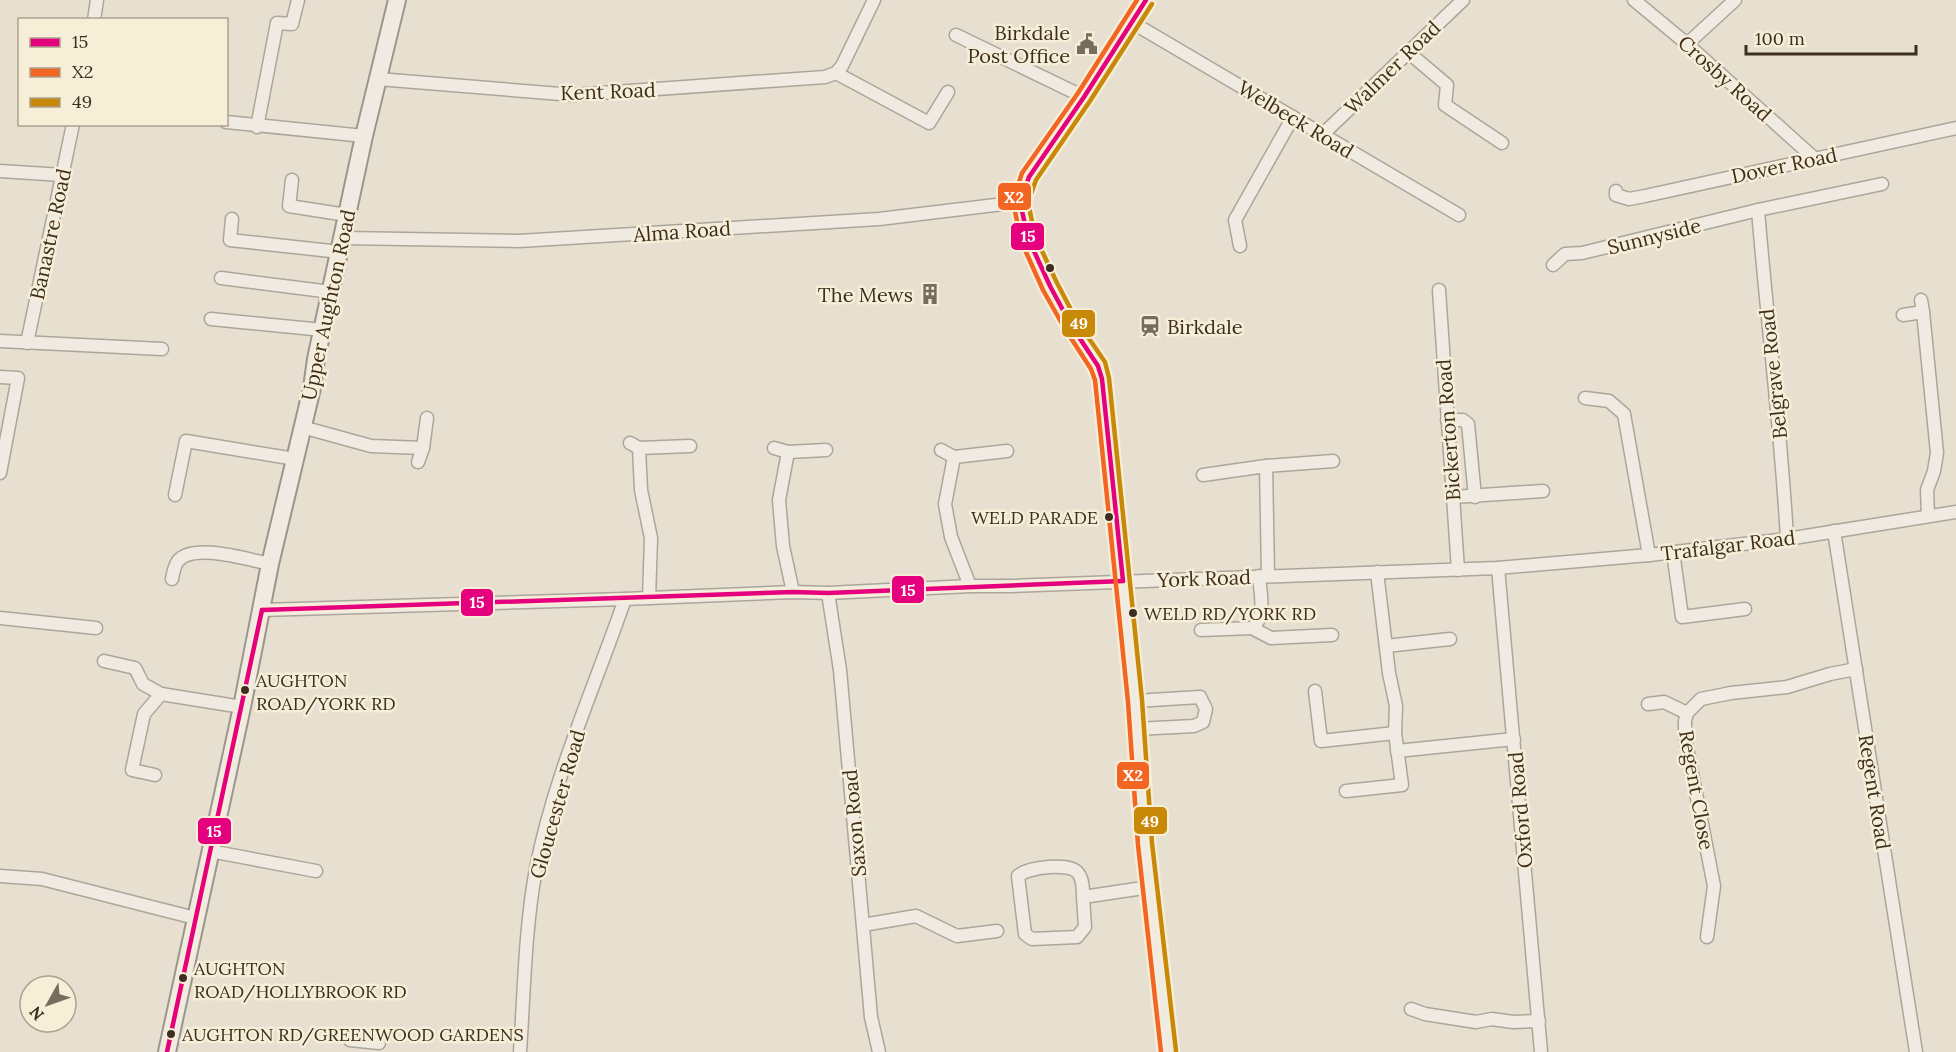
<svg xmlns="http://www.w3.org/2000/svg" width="1956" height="1052" font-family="Lora,serif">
<rect width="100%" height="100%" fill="#e7e0d1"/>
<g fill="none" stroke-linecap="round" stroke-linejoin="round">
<defs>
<g id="minor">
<path d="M1634 0 1687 44 1814 158"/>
<path d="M94 20 97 0"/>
<path d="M1133 23 1459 215"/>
<path d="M956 35 1084 97"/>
<path d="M1687 44 1735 0"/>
<path d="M1408 52 1447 85 1445 105 1502 143"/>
<path d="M836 73 929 123 948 92"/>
<path d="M378 79 573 95 825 77 836 73 842 66 874 0"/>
<path d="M226 122 364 136"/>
<path d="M257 127 277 23 292 24 298 0"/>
<path d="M1322 135 1463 0"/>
<path d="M0 171 62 175"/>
<path d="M292 180 289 206 347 215"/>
<path d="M1616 191V195L1629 199 1645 196 1956 128"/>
<path d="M1758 210C1767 320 1781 429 1787 539"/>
<path d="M232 219 230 240 340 252"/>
<path d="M343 238 519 241 879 219 1020 202"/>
<path d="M1240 246 1235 220 1293 117"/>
<path d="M1553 265 1565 254 1582 253 1758 210 1882 184"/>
<path d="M221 278 331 292"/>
<path d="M1439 290 1458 570"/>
<path d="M1921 300 1923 312"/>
<path d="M1903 315 1923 312 1937 453 1934 471 1927 490 1928 515"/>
<path d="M211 319 323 330"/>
<path d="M0 341 162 349"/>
<path d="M27 343 73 124"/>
<path d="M0 377 18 378 0 473"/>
<path d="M1585 398 1609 401 1624 414 1649 555"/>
<path d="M1447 420H1463L1468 424 1475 497"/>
<path d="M302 427 371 446 423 448"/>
<path d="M630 443 639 448 690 446"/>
<path d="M639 448 641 490 651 538 649 598"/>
<path d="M774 448 788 452 826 450"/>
<path d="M941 450 954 457 1007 451"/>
<path d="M788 452 779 500 783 546 793 592"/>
<path d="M954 457 945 504 951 537 970 586"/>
<path d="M418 462 423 448 427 418"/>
<path d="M1266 466 1268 575"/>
<path d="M1203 475 1266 466 1333 461"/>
<path d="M175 495 186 441 295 459"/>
<path d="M1453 497 1543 491"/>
<path d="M1834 531 1916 1052"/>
<path d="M1673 552 1682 617 1745 609"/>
<path d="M1498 568 1541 1052"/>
<path d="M172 579C173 573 175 565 178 561 193 542 249 560 270 564"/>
<path d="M828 593 840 670 871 1017 879 1052"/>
<path d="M262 610 625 599 793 592 828 593 970 586H1010L1498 568 1649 555 1787 539 1956 512"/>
<path d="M0 618 96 628"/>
<path d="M1252 628 1271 638 1332 635"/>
<path d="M1201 630 1252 628C1267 617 1260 592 1259 576"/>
<path d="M1386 646 1450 639"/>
<path d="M104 661 135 668 143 684 161 694"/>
<path d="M1315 691 1321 741 1395 733"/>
<path d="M1135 701 1200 697 1206 709 1203 722 1194 726 1136 729"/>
<path d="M1648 704 1664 702 1687 713"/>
<path d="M1397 751 1514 739"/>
<path d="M155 775 132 770 144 714 161 694 242 707"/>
<path d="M1346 791 1402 785 1395 733 1396 706 1389 673 1377 572"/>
<path d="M210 851 316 871"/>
<path d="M0 876 42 879 195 918"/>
<path d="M1083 897C1083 889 1083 879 1078 873 1070 862 1028 867 1018 876L1025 934 1032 939 1077 937 1085 927 1083 897 1150 887"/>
<path d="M863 925 916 916 957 936 997 931"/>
<path d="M1707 937 1714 886 1685 737V721L1687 713 1701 699 1731 693 1787 687 1830 674 1856 669"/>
<path d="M1411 1009 1425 1014 1476 1022 1492 1019 1513 1022 1539 1021"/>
<path d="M350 1040 379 1043"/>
<path d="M520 1052C524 993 525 927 536 869 554 776 594 689 625 599"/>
</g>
<path id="tertiary" d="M1146 0 1084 97 1029 177 1020 202 1028 238 1050 286 1071 325 1098 366 1102 379 1106 427 1135 701 1145 844 1169 1052"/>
<path id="secondary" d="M167 1052 242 707 270 564 312 388 316 359 364 136 397 0"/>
</defs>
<use href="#minor" stroke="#ada599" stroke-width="15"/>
<use href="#tertiary" stroke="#ada599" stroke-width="18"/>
<use href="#secondary" stroke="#9c958a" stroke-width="20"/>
<use href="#minor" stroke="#efebe3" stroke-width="12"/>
<use href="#tertiary" stroke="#efebe3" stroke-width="15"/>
<use href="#secondary" stroke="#efebe3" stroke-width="16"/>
<defs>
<g id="bus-1">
<path d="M1123 581 1102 379 1098 366 1071 325 1050 286 1028 238 1020 202 1029 177 1084 97 1146 0"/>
<path d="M262 610 793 592 828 593 1123 581"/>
<path d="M167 1052 262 610"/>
</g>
<path id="bus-2" d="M1137 0 1078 93 1022 173 1013 201 1021 241 1043 290 1065 329 1091 369 1095 380 1128 702 1138 845 1161 1052"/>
<path id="bus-3" d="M1152 4 1090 101 1036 180 1028 202 1035 236 1057 283 1077 321 1105 362 1109 378 1142 700 1152 843 1176 1051"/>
</defs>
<use href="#bus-1" stroke="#f7eed8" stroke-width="9"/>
<use href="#bus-2" stroke="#f7eed8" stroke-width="9"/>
<use href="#bus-3" stroke="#f7eed8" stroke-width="9"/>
<use href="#bus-1" stroke="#e5007d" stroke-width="4.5"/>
<use href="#bus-2" stroke="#f26522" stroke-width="4.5"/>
<use href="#bus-3" stroke="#c88808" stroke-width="4.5"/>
</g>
<defs>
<symbol id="civic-bare" viewBox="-9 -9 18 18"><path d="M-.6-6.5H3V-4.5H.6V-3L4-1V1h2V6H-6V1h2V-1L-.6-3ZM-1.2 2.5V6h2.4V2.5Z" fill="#786c5e" stroke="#f7eed8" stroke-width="2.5" paint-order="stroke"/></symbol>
<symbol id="building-bare" viewBox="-9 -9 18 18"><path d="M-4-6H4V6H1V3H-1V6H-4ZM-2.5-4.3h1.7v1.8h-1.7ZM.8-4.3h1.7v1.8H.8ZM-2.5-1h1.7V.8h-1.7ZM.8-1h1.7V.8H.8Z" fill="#786c5e" stroke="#f7eed8" stroke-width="2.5" paint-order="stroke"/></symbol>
<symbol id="station-bare" viewBox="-9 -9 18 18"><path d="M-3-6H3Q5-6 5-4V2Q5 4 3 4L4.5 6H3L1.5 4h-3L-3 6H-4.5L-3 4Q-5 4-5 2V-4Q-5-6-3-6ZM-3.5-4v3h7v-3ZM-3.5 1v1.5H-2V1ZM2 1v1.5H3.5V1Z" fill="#786c5e" stroke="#f7eed8" stroke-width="2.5" paint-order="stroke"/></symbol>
</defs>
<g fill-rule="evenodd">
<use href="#civic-bare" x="1072" y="29" width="30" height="30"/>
<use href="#building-bare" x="915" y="279" width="30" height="30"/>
<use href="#station-bare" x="1135" y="311" width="30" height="30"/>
</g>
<g fill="#3d2e20" stroke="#f7eed8" stroke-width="2">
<circle cx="1050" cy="268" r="5"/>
<circle cx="1109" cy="517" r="5"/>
<circle cx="1133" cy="613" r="5"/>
<circle cx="245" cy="690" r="5"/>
<circle cx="183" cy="978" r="5"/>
<circle cx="171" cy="1034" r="5"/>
</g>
<g text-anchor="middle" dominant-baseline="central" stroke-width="5" stroke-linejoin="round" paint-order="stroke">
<g font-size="18" fill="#3d2e20" stroke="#f7eed8" text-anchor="start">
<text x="1098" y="517" text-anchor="end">WELD PARADE</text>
<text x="1144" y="613">WELD RD/YORK RD</text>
<text x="256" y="680">AUGHTON<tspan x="256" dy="23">ROAD/YORK RD</tspan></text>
<text x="194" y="968">AUGHTON<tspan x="194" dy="23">ROAD/HOLLYBROOK RD</tspan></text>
<text x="182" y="1034">AUGHTON RD/GREENWOOD GARDENS</text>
</g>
<g font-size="20" fill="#3d2e20" stroke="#f7eed8" text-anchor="end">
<text x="1070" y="32">Birkdale<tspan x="1070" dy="23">Post Office</tspan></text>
<text x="913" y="294">The Mews</text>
<text x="1167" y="326" text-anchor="start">Birkdale</text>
</g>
<g font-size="20" fill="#3d2e20" stroke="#f7eed8">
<text transform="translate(1392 67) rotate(-44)">Walmer Road</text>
<text transform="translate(1725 78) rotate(42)">Crosby Road</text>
<text transform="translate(608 91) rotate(-2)">Kent Road</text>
<text transform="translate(1296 119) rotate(31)">Welbeck Road</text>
<text transform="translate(1784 165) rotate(-12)">Dover Road</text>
<text transform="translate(682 231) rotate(-4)">Alma Road</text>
<text transform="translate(50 234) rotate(-78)">Banastre Road</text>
<text transform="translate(1654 236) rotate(-14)">Sunnyside</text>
<text transform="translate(328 305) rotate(-78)">Upper Aughton Road</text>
<text transform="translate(1773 374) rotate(-96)">Belgrave Road</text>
<text transform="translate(1448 430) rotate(-94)">Bickerton Road</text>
<text transform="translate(1728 545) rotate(-7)">Trafalgar Road</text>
<text transform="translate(1204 578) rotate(-2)">York Road</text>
<text transform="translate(1697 790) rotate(80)">Regent Close</text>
<text transform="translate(1875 792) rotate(81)">Regent Road</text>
<text transform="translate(557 804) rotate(-74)">Gloucester Road</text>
<text transform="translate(1520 810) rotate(-95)">Oxford Road</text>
<text transform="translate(854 823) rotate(-95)">Saxon Road</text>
</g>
</g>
<g stroke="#f7eed8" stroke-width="2">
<rect x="997" y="182" width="35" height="29" rx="6" fill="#f26522"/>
<rect x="1010" y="222" width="35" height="29" rx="6" fill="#e5007d"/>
<rect x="1061" y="309" width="35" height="29" rx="6" fill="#c88808"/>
<rect x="891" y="575" width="34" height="29" rx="6" fill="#e5007d"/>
<rect x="460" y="588" width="34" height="29" rx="6" fill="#e5007d"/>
<rect x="1116" y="761" width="34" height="29" rx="6" fill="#f26522"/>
<rect x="1133" y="806" width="35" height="29" rx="6" fill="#c88808"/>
<rect x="197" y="817" width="35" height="28" rx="6" fill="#e5007d"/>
</g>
<g font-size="16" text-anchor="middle" font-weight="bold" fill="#fff">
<text x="1014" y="203">X2</text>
<text x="1028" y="242">15</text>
<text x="1079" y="329">49</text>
<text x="908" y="596">15</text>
<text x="477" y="608">15</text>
<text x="1133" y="781">X2</text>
<text x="1150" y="827">49</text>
<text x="214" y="837">15</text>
</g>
<rect x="18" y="18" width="210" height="108" fill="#f7eed8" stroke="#ada18e" stroke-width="1.5"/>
<rect x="30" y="38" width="30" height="9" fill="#e5007d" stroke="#ada18e" stroke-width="1.5"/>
<text x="72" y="48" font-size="18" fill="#3d2e20">15</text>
<rect x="30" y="68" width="30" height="9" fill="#f26522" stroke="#ada18e" stroke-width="1.5"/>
<text x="72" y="78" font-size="18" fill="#3d2e20">X2</text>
<rect x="30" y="98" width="30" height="9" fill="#c88808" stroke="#ada18e" stroke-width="1.5"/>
<text x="72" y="108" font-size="18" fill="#3d2e20">49</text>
<g transform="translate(48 1004) rotate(230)"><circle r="28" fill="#f7eed8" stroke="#ada18e" stroke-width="1.5"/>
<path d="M0-4.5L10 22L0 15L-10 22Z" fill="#786c5e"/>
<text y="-9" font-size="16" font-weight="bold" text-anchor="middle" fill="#3d2e20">N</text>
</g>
<path d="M1746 45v9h170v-9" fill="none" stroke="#3d2e20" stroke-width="3"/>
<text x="1755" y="45" font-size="18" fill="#3d2e20" stroke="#f7eed8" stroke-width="4.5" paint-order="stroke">100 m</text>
</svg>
